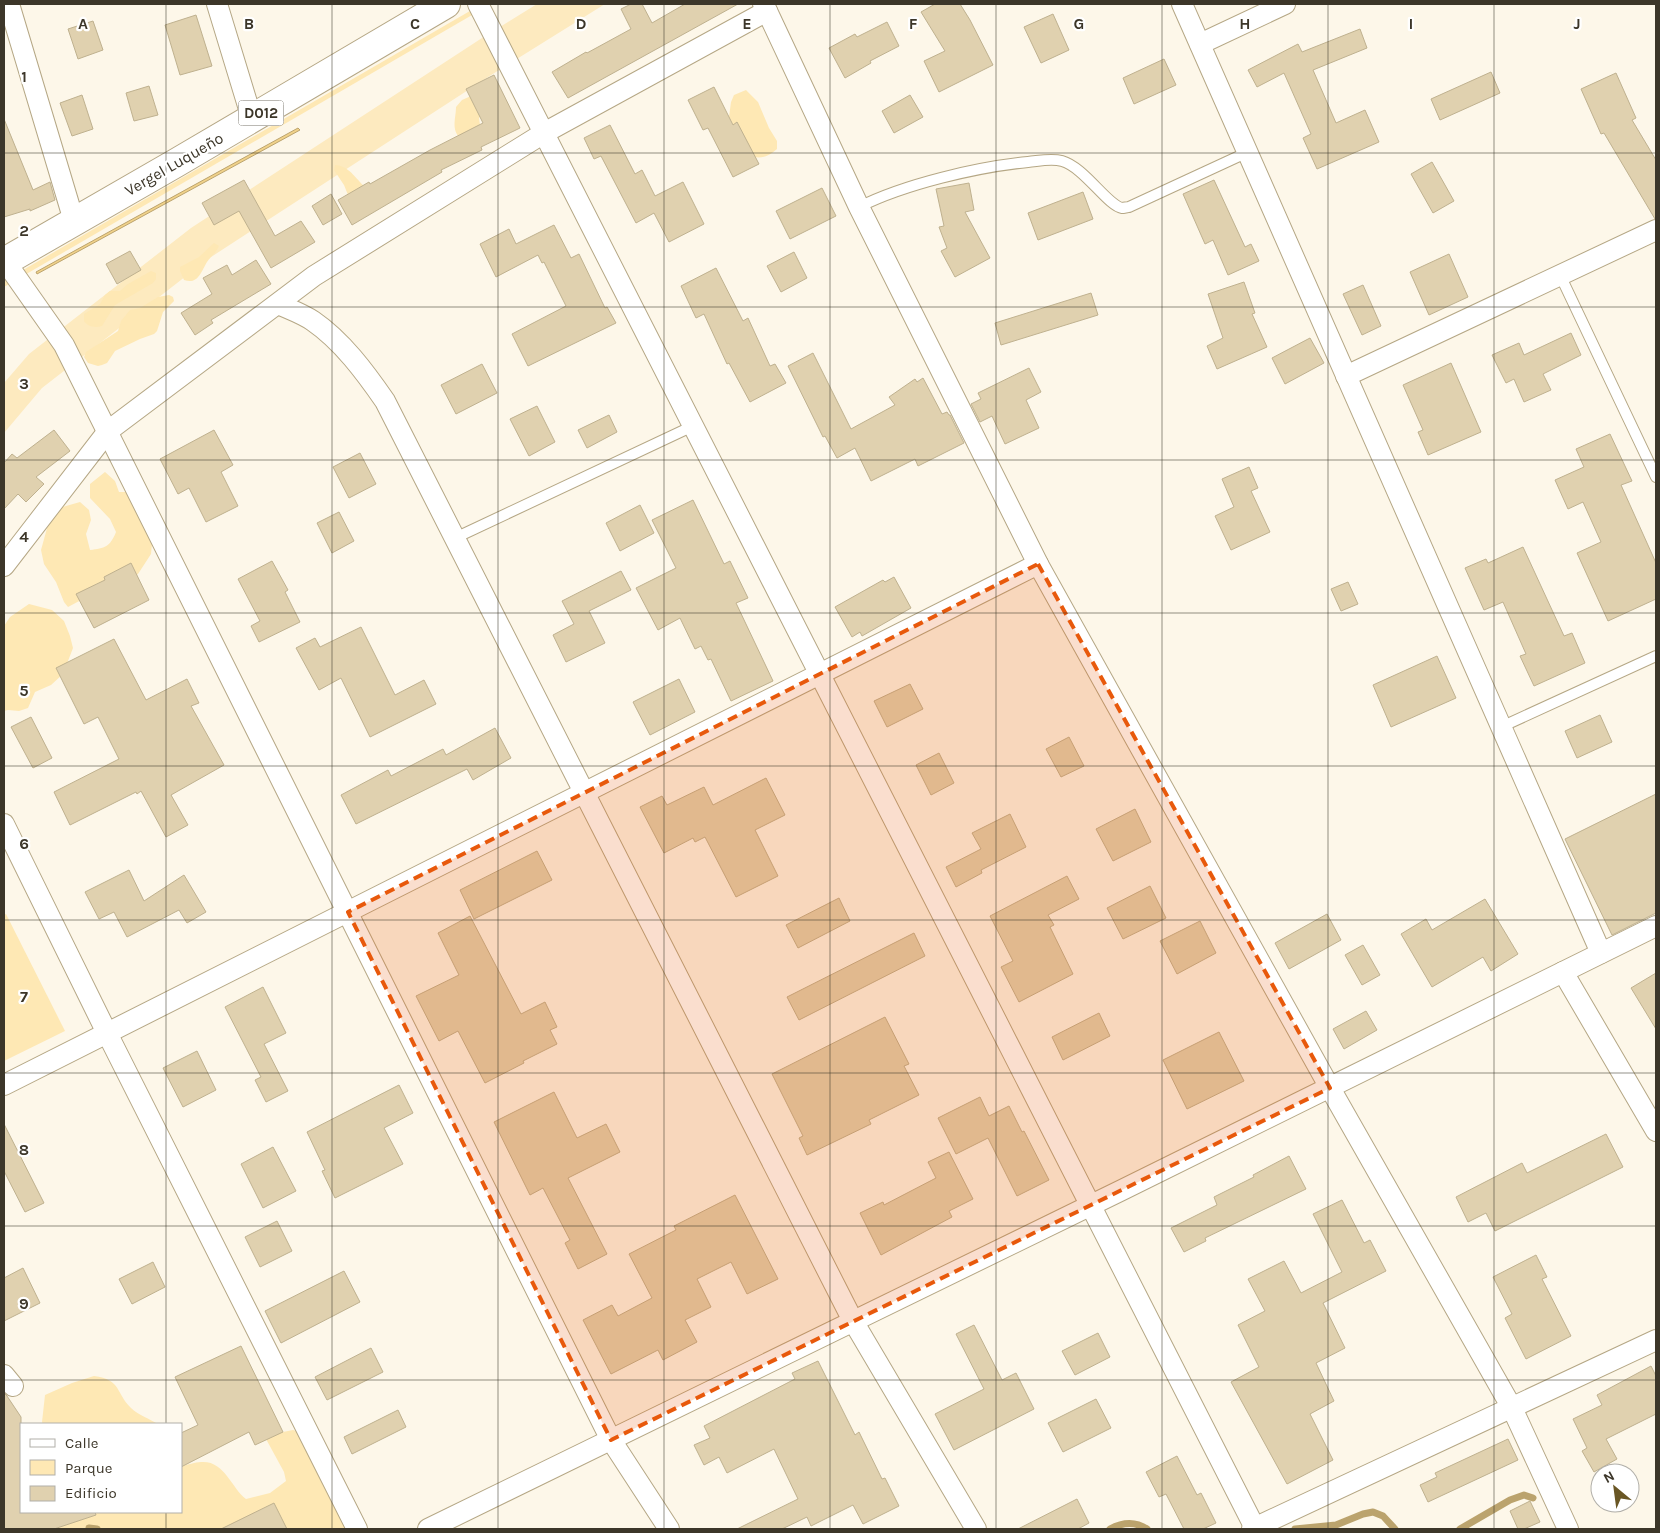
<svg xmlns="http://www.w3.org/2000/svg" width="1660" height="1533" font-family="Karla,sans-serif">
<rect width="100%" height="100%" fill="#fdf7e9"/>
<path fill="#fdeabf" d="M537 4H605L499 70 208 259 42 388 4 433V383L29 354 191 228 482 38Z"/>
<g fill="#fee8b4">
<path d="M482 4H491L4 287V281Z"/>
<path d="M746 90 758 102 769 128 777 141V149C768 157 760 160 748 155L729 117 731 102 734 95Z"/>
<path d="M471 96 482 114 479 118 481 132 460 138C451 129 456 118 456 107L462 100Z"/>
<path d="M335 165C351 166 356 181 368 189L348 195 344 185 334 170Z"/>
<path d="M214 243 219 246C216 253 211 256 207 262 201 272 198 285 184 280L180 271V267L199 257Z"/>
<path d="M151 271 156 273V279L153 283 115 305 102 326C95 328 88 327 84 321V314L100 304 105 295 110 291H120L128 284Z"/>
<path d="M169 295 173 297 174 301 163 312 157 331 154 334 140 339 115 351 107 363 102 365 98 366 88 363 84 357 86 352 118 331 121 321 130 310 140 308 158 297Z"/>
<path d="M105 472 115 481 119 492H130L153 533 151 554 138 574 126 582 96 584 83 599 68 607 64 602 56 582 44 564 41 550 49 521 59 508 80 502 89 510 91 520 86 534 90 550C105 548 110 547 116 532L110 519 90 498V484Z"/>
<path d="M29 604 52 610 64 621 70 636 73 648 63 674 51 685 35 692 28 708 19 711 8 710 4 711V626L10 617Z"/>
<path d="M6 914 65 1031 4 1061V915Z"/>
<path d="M94 1376C122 1380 115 1392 131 1408 138 1415 150 1419 158 1424H43L42 1422 45 1395 72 1383Z"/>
<path d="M293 1430 312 1436 356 1529H4V1487L21 1490V1512H181V1466C188 1465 195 1462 201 1462 224 1460 231 1487 246 1499L270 1493 286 1481 284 1472 266 1439 273 1433 283 1432Z"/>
</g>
<path fill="#f1d28a" stroke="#bba36d" d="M298 128 300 130 37 274 36 272Z"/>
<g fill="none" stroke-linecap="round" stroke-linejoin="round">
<g stroke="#bba36d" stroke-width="7">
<path d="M89 1528 97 1529"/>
<path d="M1110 1529C1123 1522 1135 1521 1147 1529"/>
<path d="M1295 1529 1336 1525 1363 1514 1373 1512 1383 1516 1395 1529"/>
<path d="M1460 1529 1510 1500 1524 1495 1533 1498"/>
</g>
</g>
<g fill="#e0d1af" stroke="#bfb18f">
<path d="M631 4H642L652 23 685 4H738L568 98 552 72 586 52 587 53 631 29 621 9Z"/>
<path d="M935 4H960L970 20 993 65 939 92 924 61 945 51 921 12Z"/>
<path d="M1053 14 1069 50 1041 63 1024 27Z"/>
<path d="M196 15 212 66 180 75 165 25Z"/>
<path d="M93 21 103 50 78 59 68 29Z"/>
<path d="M887 22 899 46 870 61 871 63 845 78 829 48 855 34 857 37Z"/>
<path d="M1360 29 1367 48 1313 70 1336 123 1365 110 1379 142 1317 169 1303 138 1311 134 1284 73 1257 87 1248 70 1298 44 1302 52Z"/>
<path d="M1164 59 1176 85 1134 104 1123 78Z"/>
<path d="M1491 72 1500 93 1440 120 1431 99Z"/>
<path d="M1616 73 1636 118 1632 120 1656 160V218L1655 219 1604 133 1601 134 1581 89Z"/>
<path d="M494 75 520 128 481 147 482 150 441 170 442 172 352 225 338 200 369 182 370 184 430 150 483 123 466 89Z"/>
<path d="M149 86 158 115 134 121 126 93Z"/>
<path d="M714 87 733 125 737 122 759 164 733 177 708 128 703 130 688 100Z"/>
<path d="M82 95 93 129 72 136 60 103Z"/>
<path d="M910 95 923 117 894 133 882 111Z"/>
<path d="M4 119 33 190 50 182 55 200 30 211V209L4 217Z"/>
<path d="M610 125 635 174 642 170 655 196 683 182 704 224 669 242 654 213 636 223 601 156 594 159 584 138Z"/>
<path d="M1432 162 1454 201 1433 213 1411 174Z"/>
<path d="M244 180 275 236 301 221 315 242 271 268 239 211 214 225 202 203Z"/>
<path d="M1214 180 1245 247 1251 244 1259 261 1228 275 1213 240 1205 244 1183 194Z"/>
<path d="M969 183 974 210 965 212 990 258 955 277 941 251 947 248 939 227 944 226 936 189Z"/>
<path d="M822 188 836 216 790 239 776 211Z"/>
<path d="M1083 192 1093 219 1038 240 1028 213Z"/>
<path d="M331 194 342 214 323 225 312 206Z"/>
<path d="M554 225 571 258 579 254 605 308 607 307 616 323 528 366 512 334 566 306 544 262 542 263 538 255 496 277 480 244 509 229 516 244Z"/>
<path d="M130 251 141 270 117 284 106 264Z"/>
<path d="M794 252 807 278 781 292 767 266Z"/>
<path d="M1449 254 1468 297 1429 315 1410 272Z"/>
<path d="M256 260 271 284 211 320 213 323 195 335 181 313 212 294 203 278 227 265 232 275Z"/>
<path d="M716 268 743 321 748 318 770 366 775 364 786 383 750 402 729 363 727 364 704 314 696 318 681 286Z"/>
<path d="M1244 282 1255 313 1252 314 1267 347 1217 369 1207 346 1223 338 1208 294Z"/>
<path d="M1363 285 1381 326 1362 335 1343 294Z"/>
<path d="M1091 293 1098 315 1001 345 995 323Z"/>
<path d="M1571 333 1581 355 1543 374 1551 390 1524 402 1514 379 1506 383 1492 355 1519 343 1524 355Z"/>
<path d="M1310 338 1324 363 1285 384 1272 358Z"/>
<path d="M813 353 851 429 895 405 889 397 915 379 917 382 923 378 942 414 947 412 949 415H950L964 443 918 466 915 459 871 481 855 448 837 458 825 436 823 437 788 366Z"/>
<path d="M1451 363 1481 432 1428 455 1418 432 1423 430 1403 385Z"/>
<path d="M482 364 497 393 456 414 441 385Z"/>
<path d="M1029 368 1041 392 1026 400 1039 428 1005 444 992 416 980 422 971 404 981 399 978 393Z"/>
<path d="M537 406 555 442 529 456 510 419Z"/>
<path d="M609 415 617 432 587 448 578 430Z"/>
<path d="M54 430 70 451 36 477 44 484 26 502 18 494 4 509V463L12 454 17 458Z"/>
<path d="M214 430 233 465 221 472 238 506 206 522 189 488 178 494 160 459Z"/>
<path d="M1610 434 1632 481 1621 485 1656 563V599L1608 621 1577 553 1601 542 1583 502 1568 509 1555 480 1584 467 1576 449Z"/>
<path d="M360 453 376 484 349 498 333 467Z"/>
<path d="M1249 467 1258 488 1251 491 1270 532 1231 550 1215 516 1234 507 1222 479Z"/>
<path d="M693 500 724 564 730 561 748 598 736 603 773 681 731 701 711 659 708 660 701 646 695 649 680 618 658 630 636 588 676 568 652 520Z"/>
<path d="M640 505 654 533 620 551 606 523Z"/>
<path d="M339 512 354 541 332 553 317 523Z"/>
<path d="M1523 547 1564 636 1572 633 1585 663 1534 686 1520 656 1526 654 1503 602 1484 610 1465 568 1486 559 1488 563Z"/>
<path d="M272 561 288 590 285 592 300 622 259 642 251 626 260 621 238 579Z"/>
<path d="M131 563 149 600 94 628 76 594 105 580 104 577Z"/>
<path d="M621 571 631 590 589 611 605 643 566 662 553 635 574 624 562 601Z"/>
<path d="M894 577 911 608 862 636 860 632 852 637 835 607 883 580 885 582Z"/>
<path d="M1348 582 1358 604 1341 611 1331 589Z"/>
<path d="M361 627 395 695 424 680 436 704 370 737 341 678 319 690 296 648 315 638 320 647Z"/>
<path d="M114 639 146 700 187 679 199 703 191 706 224 765 171 795 188 825 166 837 141 791 137 794 136 792 70 825 54 792 119 759 98 717 84 724 56 668Z"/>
<path d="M1437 656 1456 698 1391 727 1373 685Z"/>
<path d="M679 679 695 712 650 735 633 702Z"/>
<path d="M910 684 923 709 887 727 874 701Z"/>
<path d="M1600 715 1612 742 1577 758 1565 731Z"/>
<path d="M31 717 52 758 33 768 11 727Z"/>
<path d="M495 728 511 758 473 780 467 769 356 824 341 795 388 770 391 776 443 749 446 755Z"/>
<path d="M1069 737 1084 766 1061 777 1046 749Z"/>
<path d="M939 753 954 783 931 795 916 765Z"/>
<path d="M766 778 785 815 755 830 778 876 736 897 705 837 695 842 693 838 664 853 640 807 662 796 667 805 704 787 713 805Z"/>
<path d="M1656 794V913L1612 935 1565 839Z"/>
<path d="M1135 809 1151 842 1113 861 1096 829Z"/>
<path d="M1010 814 1026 847 981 870 982 873 956 887 946 867 981 849 972 833Z"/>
<path d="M537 851 552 880 474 919 460 890Z"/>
<path d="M129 870 144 901 184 875 206 912 187 923 179 910 127 937 114 912 99 919 85 892Z"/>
<path d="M1067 876 1079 899 1048 915 1054 925 1050 927 1073 974 1019 1002 1001 967 1013 961 990 916Z"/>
<path d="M1150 886 1166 918 1123 939 1107 908Z"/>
<path d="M839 898 850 921 798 948 786 925Z"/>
<path d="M1485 899 1518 954 1491 971 1483 957 1432 987 1401 934 1426 919 1432 930Z"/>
<path d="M1327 914 1341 940 1289 969 1275 943Z"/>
<path d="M470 916 521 1014 545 1002 557 1027 550 1030 557 1044 523 1061 524 1063 485 1083 458 1031 439 1041 416 996 459 975 438 933Z"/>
<path d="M1200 921 1216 953 1177 974 1160 941Z"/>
<path d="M914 933 925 956 799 1020 787 997Z"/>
<path d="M1363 945 1380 975 1362 985 1345 955Z"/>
<path d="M1656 973V1029L1631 988Z"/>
<path d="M263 987 286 1033 264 1044 288 1091 266 1102 255 1080 261 1077 225 1007Z"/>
<path d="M1366 1011 1377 1030 1344 1049 1333 1029Z"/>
<path d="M1099 1013 1110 1036 1063 1060 1052 1037Z"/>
<path d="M885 1017 909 1064 904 1066 919 1095 869 1120 871 1124 807 1155 799 1138 803 1136 772 1074Z"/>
<path d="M1219 1032 1244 1081 1187 1109 1163 1060Z"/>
<path d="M197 1051 216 1090 183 1107 163 1068Z"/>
<path d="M399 1085 413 1113 384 1128 403 1164 335 1198 322 1171 325 1170 307 1132Z"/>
<path d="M554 1092 577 1138 606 1124 620 1152 568 1178 607 1254 578 1269 565 1243 570 1240 543 1188 530 1195 494 1122Z"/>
<path d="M980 1097 989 1116 1009 1106 1022 1132 1024 1131 1049 1180 1017 1196 988 1138 956 1154 938 1118Z"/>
<path d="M4 1124 44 1203 25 1212 4 1171Z"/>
<path d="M1606 1134 1623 1167 1495 1231 1486 1213 1468 1222 1456 1197 1522 1163 1527 1173Z"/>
<path d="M273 1147 296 1191 263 1208 241 1164Z"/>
<path d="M949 1152 973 1199 949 1211 952 1217 881 1255 860 1213 883 1202 884 1205 936 1178 928 1162Z"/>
<path d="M1289 1156 1306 1189 1205 1238 1206 1241 1184 1252 1171 1228 1217 1205 1214 1197 1254 1177 1253 1175Z"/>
<path d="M735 1195 778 1279 747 1294 731 1262 697 1279 711 1307 685 1320 697 1342 663 1360 658 1350 611 1374 583 1320 612 1305 618 1316 652 1298 629 1254 676 1230 674 1226Z"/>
<path d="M1342 1200 1364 1243 1370 1240 1386 1271 1323 1303 1345 1348 1316 1363 1334 1401 1310 1414 1333 1460 1287 1484 1231 1382 1259 1367 1238 1325 1265 1311 1248 1279 1284 1261 1301 1293 1342 1272 1313 1214Z"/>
<path d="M277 1221 292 1251 260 1267 245 1237Z"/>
<path d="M1536 1255 1547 1277 1542 1279 1571 1336 1526 1359 1505 1318 1512 1314 1493 1277Z"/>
<path d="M153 1262 165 1287 132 1304 119 1279Z"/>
<path d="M23 1268 40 1303 4 1321V1278Z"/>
<path d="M344 1271 360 1302 281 1343 265 1311Z"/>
<path d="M974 1325 1002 1380 1016 1373 1034 1409 954 1450 935 1414 984 1389 956 1334Z"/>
<path d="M1098 1333 1110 1357 1075 1375 1062 1351Z"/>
<path d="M241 1346 283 1432 255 1445 249 1432 181 1467V1433L198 1425 175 1377Z"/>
<path d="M371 1348 383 1372 327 1400 315 1377Z"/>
<path d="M818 1361 855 1435 859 1432 882 1479 885 1478 899 1506 863 1524 853 1505 811 1526 807 1517 782 1529H737L798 1499 774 1449 727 1473 719 1457 704 1465 694 1445 710 1438 704 1426 795 1379 792 1373Z"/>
<path d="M1651 1366 1656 1376V1414L1606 1439 1617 1459 1594 1472 1582 1451 1587 1448 1573 1419 1602 1405 1597 1395Z"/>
<path d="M4 1393 7 1396 21 1417V1512H95L96 1515 54 1529H4Z"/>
<path d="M1096 1399 1111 1428 1063 1452 1048 1423Z"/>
<path d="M398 1410 406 1427 352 1454 344 1437Z"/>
<path d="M1508 1439 1518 1460 1428 1502 1420 1485 1437 1477 1435 1473Z"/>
<path d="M1177 1456 1197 1495 1201 1493 1216 1523 1203 1529H1184L1166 1494 1159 1497 1146 1472Z"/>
<path d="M1077 1499 1089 1523 1078 1529H1018Z"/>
<path d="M1530 1501 1540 1522 1524 1529H1518L1510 1511Z"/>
<path d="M274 1503 287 1529H221Z"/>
</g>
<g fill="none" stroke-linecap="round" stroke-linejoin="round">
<defs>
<g id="service">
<path d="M859 207C905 184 977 167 1028 162 1039 161 1051 158 1062 161 1084 167 1108 206 1122 208 1124 208 1127 207 1129 207L1248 152"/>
<path d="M1560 275 1656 477"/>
<path d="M455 538 693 426"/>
<path d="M1501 727 1656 656"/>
</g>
<g id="minor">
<path d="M9 4 74 221"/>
<path d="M217 4 252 119"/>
<path d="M478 4 1255 1528"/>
<path d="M1182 4 1601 953"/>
<path d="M767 11 859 207 1038 564 1330 1088 1512 1408 1568 1529"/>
<path d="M1200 44 1285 4"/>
<path d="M5 261 64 345 611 1440 669 1529"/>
<path d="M278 304C289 309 303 314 313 321 342 341 365 372 385 401L853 1321 976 1529"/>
<path d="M1346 376 1656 230"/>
<path d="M4 566 108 431 314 276 544 133 767 11 763 4"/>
<path d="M4 824 107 1033 357 1529"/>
<path d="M1563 972 1656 1131"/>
<path d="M4 1085 1038 564"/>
<path d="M4 1375 13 1386"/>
<path d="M428 1529 1122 1190 1656 926"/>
<path d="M1252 1529 1656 1340"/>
</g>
<path id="primary" d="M4 262 176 163 446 4"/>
</defs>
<use href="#service" stroke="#b5a785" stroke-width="12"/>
<use href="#minor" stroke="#b5a785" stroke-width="22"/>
<use href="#primary" stroke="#b5a785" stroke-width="30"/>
<use href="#service" stroke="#fff" stroke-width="10"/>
<use href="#minor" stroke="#fff" stroke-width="20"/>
<use href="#primary" stroke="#fff" stroke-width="28"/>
</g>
<path fill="#e8590c" fill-opacity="0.2" stroke="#e8590c" stroke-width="4" stroke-dasharray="10 6" stroke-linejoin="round" d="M1038 564 1330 1088 611 1440 348 912Z"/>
<path fill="none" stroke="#3c3629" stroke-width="1" stroke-opacity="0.55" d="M166 4V1424M332 4V1529M498 4V1529M664 4V1529M830 4V1529M996 4V1529M1162 4V1529M1328 4V1529M1494 4V1529M4 153H1656M4 307H1656M4 460H1656M4 613H1656M4 766H1656M4 920H1656M4 1073H1656M4 1226H1656M4 1380H1656M166 1512V1529"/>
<g text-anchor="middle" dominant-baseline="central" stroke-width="4.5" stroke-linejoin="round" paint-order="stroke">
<rect fill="#fff" stroke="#767269" stroke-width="1" x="238.5" y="100.5" width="45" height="25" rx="4"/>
<g font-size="15" font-weight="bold" fill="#3c3629">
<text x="261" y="113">D012</text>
</g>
<g font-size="16" fill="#3c3629" stroke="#fff">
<text transform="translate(174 164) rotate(-30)">Vergel Luqueño</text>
</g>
</g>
<g font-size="16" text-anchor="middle" font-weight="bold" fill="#3c3629" stroke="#fff" stroke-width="4.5" stroke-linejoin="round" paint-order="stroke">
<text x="83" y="29">A</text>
<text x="249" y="29">B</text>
<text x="415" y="29">C</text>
<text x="581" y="29">D</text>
<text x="747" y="29">E</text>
<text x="913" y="29">F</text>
<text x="1079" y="29">G</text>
<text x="1245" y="29">H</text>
<text x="1411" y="29">I</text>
<text x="1577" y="29">J</text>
<text x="24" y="82">1</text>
<text x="24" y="236">2</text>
<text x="24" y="389">3</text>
<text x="24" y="542">4</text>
<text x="24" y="696">5</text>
<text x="24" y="849">6</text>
<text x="24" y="1002">7</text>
<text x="24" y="1155">8</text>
<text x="24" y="1309">9</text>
</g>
<rect width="1660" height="1533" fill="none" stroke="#3c3629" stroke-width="10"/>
<rect x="20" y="1423" width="162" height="90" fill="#ffffff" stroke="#b1afa9"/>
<rect x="30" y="1439" width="25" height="8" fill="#ffffff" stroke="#b1afa9"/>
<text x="65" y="1448" font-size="15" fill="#3c3629">Calle</text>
<rect x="30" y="1460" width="25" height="15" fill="#fee8b4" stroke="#b1afa9"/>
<text x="65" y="1473" font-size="15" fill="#3c3629">Parque</text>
<rect x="30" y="1486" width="25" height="15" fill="#e0d1af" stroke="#b1afa9"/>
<text x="65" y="1498" font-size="15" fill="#3c3629">Edificio</text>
<g transform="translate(1615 1488) rotate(331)"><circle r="24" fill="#ffffff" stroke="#b1afa9"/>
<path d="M0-4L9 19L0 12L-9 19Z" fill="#695624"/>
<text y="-8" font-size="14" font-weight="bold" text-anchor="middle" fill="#3c3629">N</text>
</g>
</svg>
